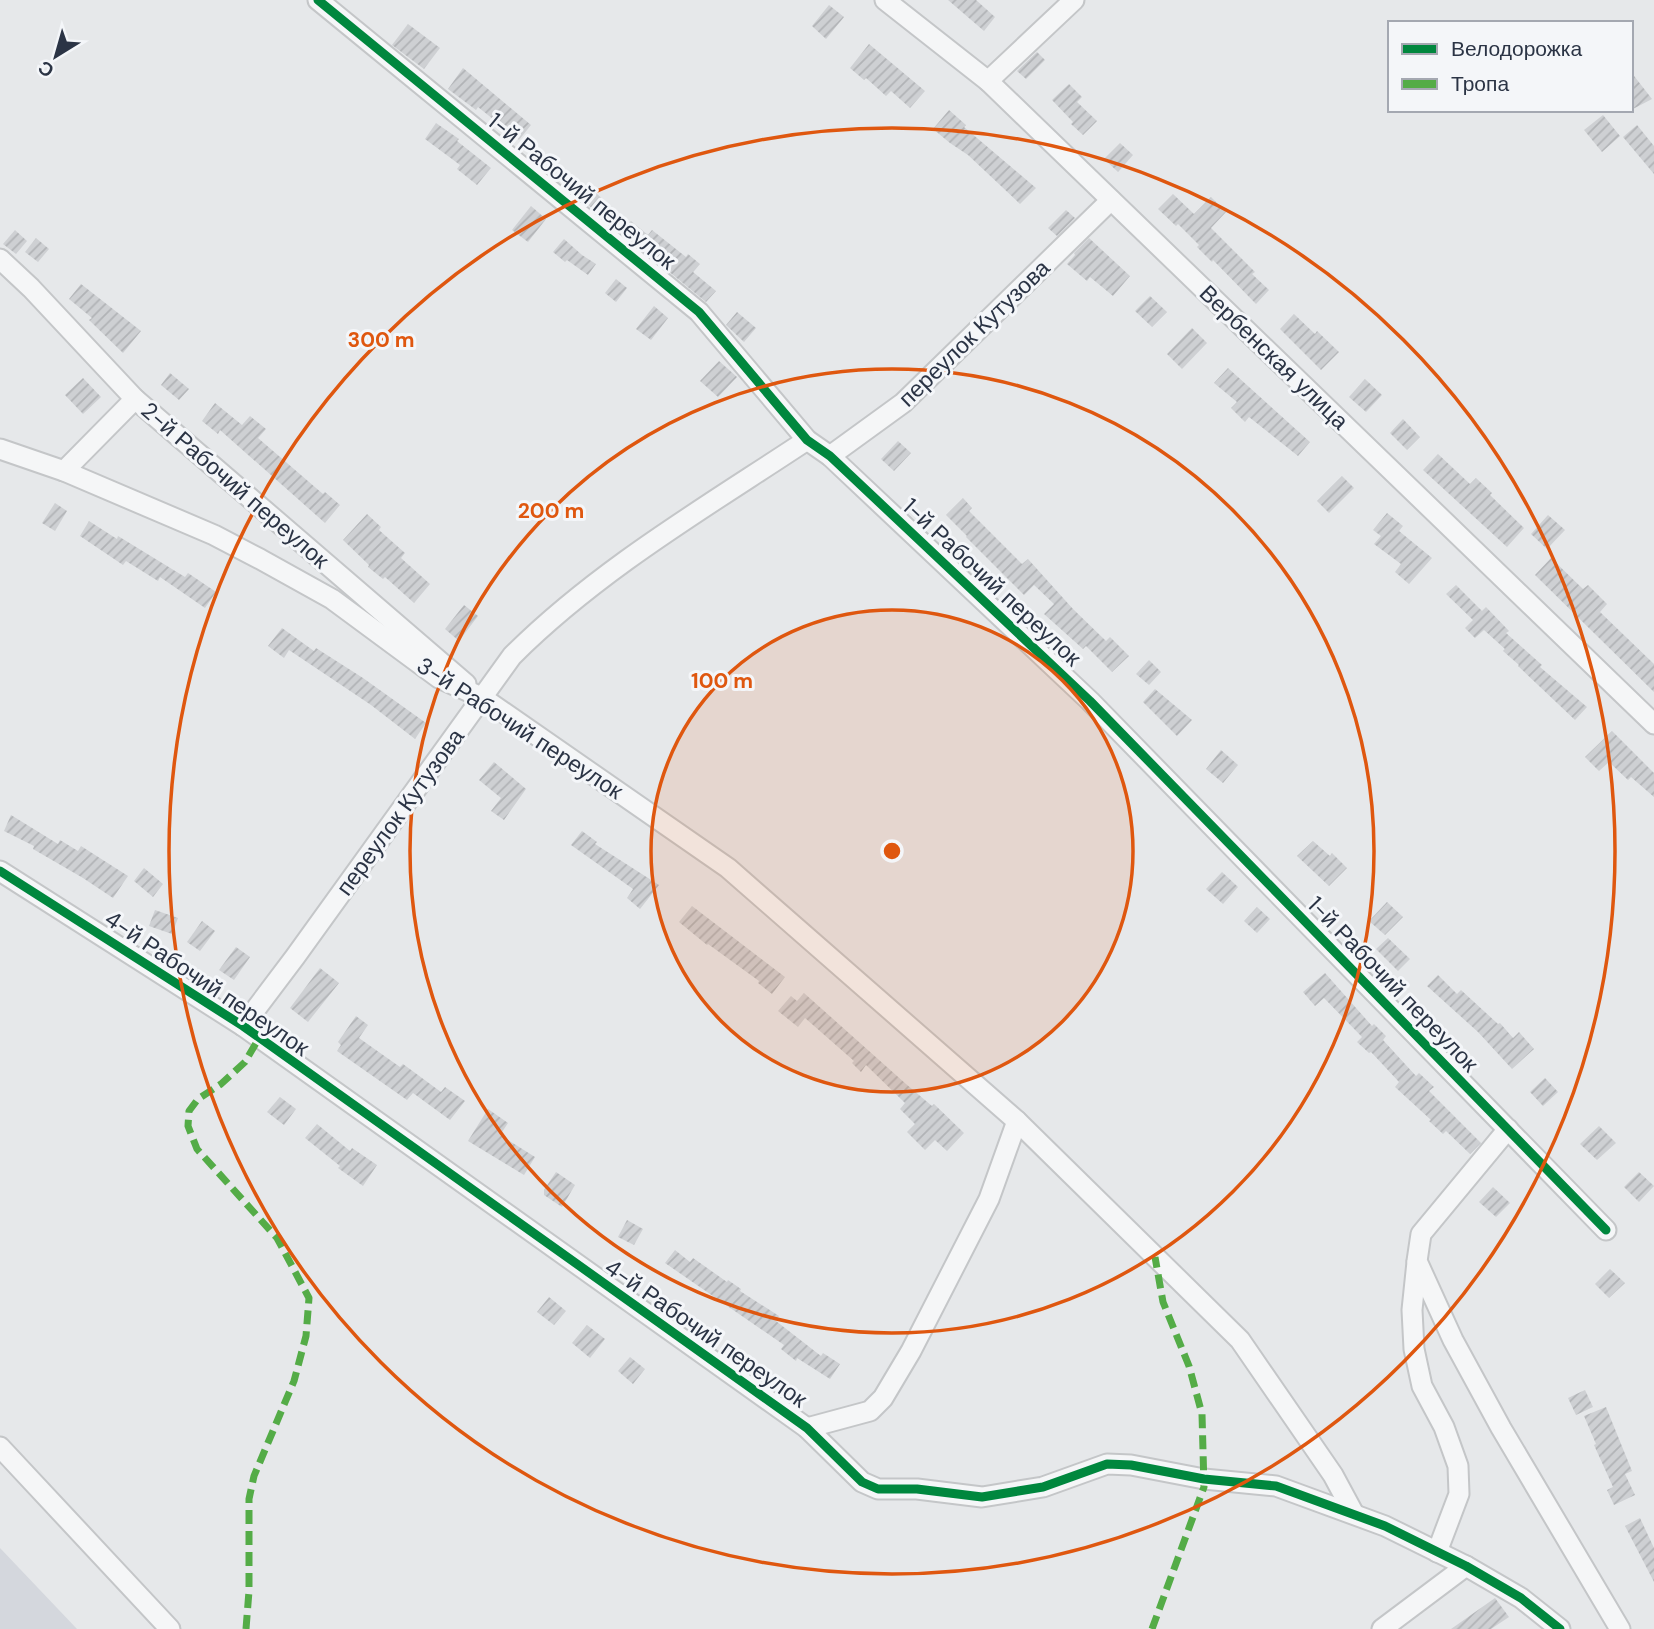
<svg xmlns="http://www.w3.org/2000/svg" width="1654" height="1629" font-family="'DM Sans',sans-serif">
<defs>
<pattern id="building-hatch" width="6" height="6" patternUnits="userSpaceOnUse" patternTransform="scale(1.75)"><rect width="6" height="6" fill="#ced0d3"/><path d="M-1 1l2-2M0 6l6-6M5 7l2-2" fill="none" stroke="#b1b3b6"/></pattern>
</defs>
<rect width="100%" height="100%" fill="#e6e8ea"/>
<path fill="#d4d7dd" d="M0 1548 77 1629H0Z"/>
<g fill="url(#building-hatch)">
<path d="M948 0H976L995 17 984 31Z"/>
<path d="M829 5 844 17 826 39 812 26Z"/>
<path d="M408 24 440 48 424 69 392 45Z"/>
<path d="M869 44 925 91 910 108 891 91 886 96 866 78 864 80 850 68Z"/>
<path d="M1037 52 1045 60 1026 79 1017 71Z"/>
<path d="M463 68 531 125 519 140 478 107 476 110 448 89Z"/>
<path d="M1631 72 1652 99 1631 110Z"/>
<path d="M1069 84 1082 97 1077 102 1097 121 1083 135 1071 124 1073 122 1052 100Z"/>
<path d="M949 110 966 125 964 127 1036 188 1020 204 968 155 950 143 933 129Z"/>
<path d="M1603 115 1620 136 1602 152 1584 130Z"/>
<path d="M436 123 459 139 457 141 491 168 477 185 457 169 460 165 425 139Z"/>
<path d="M1637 125 1654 146V174L1623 137Z"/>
<path d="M1120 143 1133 155 1118 172 1104 159Z"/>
<path d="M586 184 608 204 599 214 576 195Z"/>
<path d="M1173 194 1194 214 1211 197 1226 212 1211 228 1255 272 1252 274 1269 290 1256 304 1213 260 1212 262 1197 247 1199 245 1178 224 1176 226 1158 209Z"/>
<path d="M531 206 546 219 528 242 512 230Z"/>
<path d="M1066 210 1075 218 1057 236 1048 228Z"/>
<path d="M631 221 648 235 652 230 686 257 688 254 700 264 693 272 716 291 706 302 622 233Z"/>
<path d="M15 230 27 241 16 254 3 244Z"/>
<path d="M36 238 49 249 38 262 25 252Z"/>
<path d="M1089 238 1130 276 1113 296 1090 277 1087 281 1067 264 1075 255 1074 253Z"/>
<path d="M564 239 582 255 596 264 588 275 567 260 565 262 553 252Z"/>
<path d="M616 279 627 288 616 302 605 293Z"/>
<path d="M81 284 141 331 123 353 89 320 92 318 69 299Z"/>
<path d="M1150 296 1167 312 1152 327 1135 311Z"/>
<path d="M654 306 668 318 651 340 636 329Z"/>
<path d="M737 312 756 328 744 342 726 325Z"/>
<path d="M1294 314 1315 334 1317 331 1339 352 1321 370 1280 329Z"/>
<path d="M1192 328 1207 343 1182 369 1167 354Z"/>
<path d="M719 361 737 377 718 397 700 381Z"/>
<path d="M1228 368 1310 442 1298 456 1249 417 1245 422 1231 408 1237 402 1214 383Z"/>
<path d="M170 373 189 389 179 400 161 385Z"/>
<path d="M83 378 101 397 83 414 65 395Z"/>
<path d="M1365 379 1382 395 1366 412 1349 397Z"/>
<path d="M215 403 242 425 250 416 266 429 258 438 323 494 325 492 340 505 325 523 220 430 218 434 202 421Z"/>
<path d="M1403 419 1420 437 1407 450 1390 433Z"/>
<path d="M898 441 911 453 894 471 881 459Z"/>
<path d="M1438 454 1470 484 1476 478 1492 493 1490 495 1524 528 1507 547 1423 470Z"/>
<path d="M1342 476 1354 488 1329 513 1317 501Z"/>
<path d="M963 498 972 508 969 511 1022 564 1028 559 1073 609 1106 641 1110 637 1129 656 1112 672 1086 646 1083 649 1044 614 1054 604 1034 585 1024 595 966 537 967 536 946 515Z"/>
<path d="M55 503 67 511 55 531 42 523Z"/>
<path d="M1387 513 1403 526 1399 531 1432 558 1409 584 1395 572 1401 564 1374 544 1381 536 1373 530Z"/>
<path d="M367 514 381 527 379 530 405 553 401 558 430 584 414 603 385 577 383 579 368 567 369 565 343 540Z"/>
<path d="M1548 515 1565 530 1547 549 1531 534Z"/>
<path d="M89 521 117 539 118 536 185 577 188 573 216 592 205 608 160 577 158 581 126 561 123 565 80 536Z"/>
<path d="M1551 558 1583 589 1588 585 1607 604 1600 612 1654 664V692L1535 575Z"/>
<path d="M1456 585 1482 611 1486 607 1509 631 1506 633 1542 665 1540 667 1587 707 1575 720 1518 666 1519 665 1503 651 1505 649 1484 630 1475 638 1465 628 1473 620 1446 594Z"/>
<path d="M464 605 478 616 459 641 445 629Z"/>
<path d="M282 628 314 651 316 648 363 678 426 723 415 739 371 705 289 650 284 658 268 646Z"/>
<path d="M1149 660 1161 672 1149 685 1136 674Z"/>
<path d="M1155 689 1192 720 1177 736 1143 702Z"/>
<path d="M1612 731 1654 773V797L1631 777 1628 780 1609 762 1599 771 1585 757Z"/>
<path d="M1221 750 1238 765 1223 783 1206 769Z"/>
<path d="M494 762 526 789 504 820 491 811 501 798 479 780Z"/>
<path d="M11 815 58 844 60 840 78 851 81 846 128 876 113 898 83 878 33 849 34 846 4 831Z"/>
<path d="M582 831 597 842 595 844 659 885 640 909 627 898 633 889 571 845Z"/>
<path d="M1313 841 1330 856 1332 853 1347 868 1329 886 1297 856Z"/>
<path d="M144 868 163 884 153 897 134 881Z"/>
<path d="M1222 872 1238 887 1223 904 1206 889Z"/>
<path d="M1387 902 1403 917 1385 935 1369 921Z"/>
<path d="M692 906 785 977 772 994 758 983 759 981 708 944 707 945 679 922Z"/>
<path d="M1257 907 1270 919 1257 933 1244 921Z"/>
<path d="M155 910 178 918 172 934 149 926Z"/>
<path d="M202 921 215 931 200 951 187 942Z"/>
<path d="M1388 938 1410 959 1398 971 1376 949Z"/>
<path d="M236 947 250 957 234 980 219 970Z"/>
<path d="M320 968 339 983 308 1022 290 1008Z"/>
<path d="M1325 973 1372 1026 1374 1024 1386 1036 1383 1040 1416 1076 1419 1073 1434 1087 1429 1091 1481 1143 1470 1154 1446 1131 1443 1134 1429 1121 1431 1120 1395 1087 1399 1082 1371 1052 1369 1053 1357 1042 1362 1037 1324 998 1315 1006 1303 992Z"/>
<path d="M1438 975 1457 994 1461 990 1498 1024 1500 1023 1513 1038 1519 1032 1534 1049 1512 1069 1478 1032 1427 986Z"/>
<path d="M804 993 906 1084 932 1106 934 1104 964 1133 947 1151 935 1140 925 1150 907 1132 915 1124 900 1109 905 1103 866 1065 861 1072 852 1063 854 1061 805 1018 798 1027 778 1011 791 996 797 1001Z"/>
<path d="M356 1016 368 1025 359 1038 400 1067 403 1064 441 1092 445 1087 465 1101 450 1120 413 1093 407 1100 337 1051 341 1045 338 1042Z"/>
<path d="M1545 1078 1558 1092 1543 1106 1530 1092Z"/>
<path d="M280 1097 296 1109 284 1125 267 1112Z"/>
<path d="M488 1109 508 1123 500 1135 535 1157 524 1175 468 1141Z"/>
<path d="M317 1124 350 1151 352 1148 377 1165 363 1186 338 1168 340 1166 305 1138Z"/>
<path d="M1599 1126 1616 1143 1597 1160 1580 1144Z"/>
<path d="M556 1172 575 1185 562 1207 544 1195V1190Z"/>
<path d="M1639 1172 1654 1186 1639 1202 1624 1187Z"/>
<path d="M1493 1187 1510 1203 1496 1217 1479 1202Z"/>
<path d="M627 1220 643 1229 634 1245 618 1237Z"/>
<path d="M675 1250 690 1262 693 1258 727 1282 728 1280 741 1289 740 1291 779 1316 776 1321 821 1356 823 1353 840 1364 830 1379 797 1358 796 1361 781 1349 784 1345 665 1263Z"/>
<path d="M1610 1269 1625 1283 1609 1298 1595 1284Z"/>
<path d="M549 1297 566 1311 554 1325 537 1312Z"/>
<path d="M587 1325 605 1339 590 1358 572 1343Z"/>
<path d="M630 1357 645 1369 633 1384 618 1371Z"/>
<path d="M1585 1390 1593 1407 1576 1415 1568 1398Z"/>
<path d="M1606 1407 1632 1471 1625 1474 1635 1495 1614 1505 1607 1490 1613 1487 1594 1445 1596 1444 1584 1416Z"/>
<path d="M1640 1518 1654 1548V1582L1625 1526Z"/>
<path d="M1495 1598 1509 1617 1491 1629H1451Z"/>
</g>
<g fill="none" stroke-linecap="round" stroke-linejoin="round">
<defs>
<g id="minor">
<path d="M318 0 699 312 807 440 830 456 1090 701 1606 1230"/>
<path d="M885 0 988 81 1654 724"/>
<path d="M988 81 1074 0"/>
<path d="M0 259 31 288 135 399 466 684"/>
<path d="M0 449 64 471 214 535 260 559 332 599 439 678 483 698 728 868 1017 1121 1240 1340 1333 1475 1354 1514"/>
<path d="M830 456 903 403 1111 200"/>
<path d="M64 471 135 399"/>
<path d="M0 871 243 1026 807 1428 862 1482 878 1489H917L982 1497 1043 1487 1107 1464 1131 1465 1204 1479 1276 1486 1385 1526 1466 1566 1521 1598 1560 1629"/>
<path d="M243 1026 295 957 512 656C598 570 706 507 807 440"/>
<path d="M1508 1129 1421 1234 1417 1261 1453 1340 1501 1428 1620 1629"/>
<path d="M1417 1262 1412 1310 1414 1349 1422 1386 1444 1427 1458 1466 1459 1494 1437 1552"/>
<path d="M807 1428 870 1411 883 1398 911 1351 989 1199 1017 1121"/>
<path d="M0 1447 170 1629"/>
<path d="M1382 1629 1466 1566"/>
</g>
</defs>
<use href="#minor" stroke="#c4c6c8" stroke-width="23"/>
<use href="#minor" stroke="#f5f6f7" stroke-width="19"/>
<g stroke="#54ac47" stroke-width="7" stroke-dasharray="14 7" stroke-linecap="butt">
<path d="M246 1629 249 1591V1499L254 1476 294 1381 306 1336 309 1298 277 1238 197 1149 188 1126 189 1111 198 1099 221 1084 245 1062 259 1038"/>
<path d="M1152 1629 1204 1487 1202 1414 1189 1366 1163 1302 1155 1257"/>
</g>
<defs>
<g id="cycleway">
<path d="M318 0 699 312 807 440 830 456 1090 701 1606 1230"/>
<path d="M0 871 243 1026 807 1428 862 1482 878 1489H917L982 1497 1043 1487 1107 1464 1131 1465 1204 1479 1276 1486 1385 1526 1466 1566 1521 1598 1560 1629"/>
</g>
</defs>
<use href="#cycleway" stroke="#f4f6f9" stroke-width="13"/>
<use href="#cycleway" stroke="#00873e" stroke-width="9"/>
</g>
<circle cx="892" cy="851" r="241" fill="#df570f" fill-opacity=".12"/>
<g fill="none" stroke="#df570f" stroke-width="3.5">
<circle cx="892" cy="851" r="241"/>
<circle cx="892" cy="851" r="482"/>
<circle cx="892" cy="851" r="723"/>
</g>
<g text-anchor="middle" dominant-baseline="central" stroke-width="6" stroke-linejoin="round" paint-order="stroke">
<g font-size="23" fill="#2b3445" stroke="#f4f6f9">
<text transform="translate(582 191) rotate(39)">1-й Рабочий переулок</text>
<text transform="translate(974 333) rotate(-44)">переулок Кутузова</text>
<text transform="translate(1274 357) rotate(44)">Вербенская улица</text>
<text transform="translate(235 485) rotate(41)">2-й Рабочий переулок</text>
<text transform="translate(992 582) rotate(43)">1-й Рабочий переулок</text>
<text transform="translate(520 728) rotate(33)">3-й Рабочий переулок</text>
<text transform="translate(400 812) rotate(-54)">переулок Кутузова</text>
<text transform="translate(207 983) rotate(34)">4-й Рабочий переулок</text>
<text transform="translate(1393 984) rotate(46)">1-й Рабочий переулок</text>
<text transform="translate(706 1333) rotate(35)">4-й Рабочий переулок</text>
</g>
</g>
<circle cx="892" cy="851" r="10" fill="#df570f" stroke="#f4f6f9" stroke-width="3.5"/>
<g font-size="21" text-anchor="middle" font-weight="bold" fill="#df570f" stroke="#f4f6f9" stroke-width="6" stroke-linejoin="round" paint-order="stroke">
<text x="381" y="347">300 m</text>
<text x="551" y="518">200 m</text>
<text x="722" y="688">100 m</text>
</g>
<rect x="1388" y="21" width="245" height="91" fill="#f4f6f9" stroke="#a4a8b1" stroke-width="2"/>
<rect x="1402" y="44" width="35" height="10" fill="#00873e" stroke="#a4a8b1" stroke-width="2"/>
<text x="1451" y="56" font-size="21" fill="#2b3445">Велодорожка</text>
<rect x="1402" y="79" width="35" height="10" fill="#54ac47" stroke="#a4a8b1" stroke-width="2"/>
<text x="1451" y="91" font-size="21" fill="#2b3445">Тропа</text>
<g transform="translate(56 56) rotate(217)" stroke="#f4f6f9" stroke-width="5" paint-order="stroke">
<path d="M0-5L12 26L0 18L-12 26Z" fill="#2b3445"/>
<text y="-10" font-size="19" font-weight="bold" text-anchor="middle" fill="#2b3445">С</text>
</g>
</svg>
